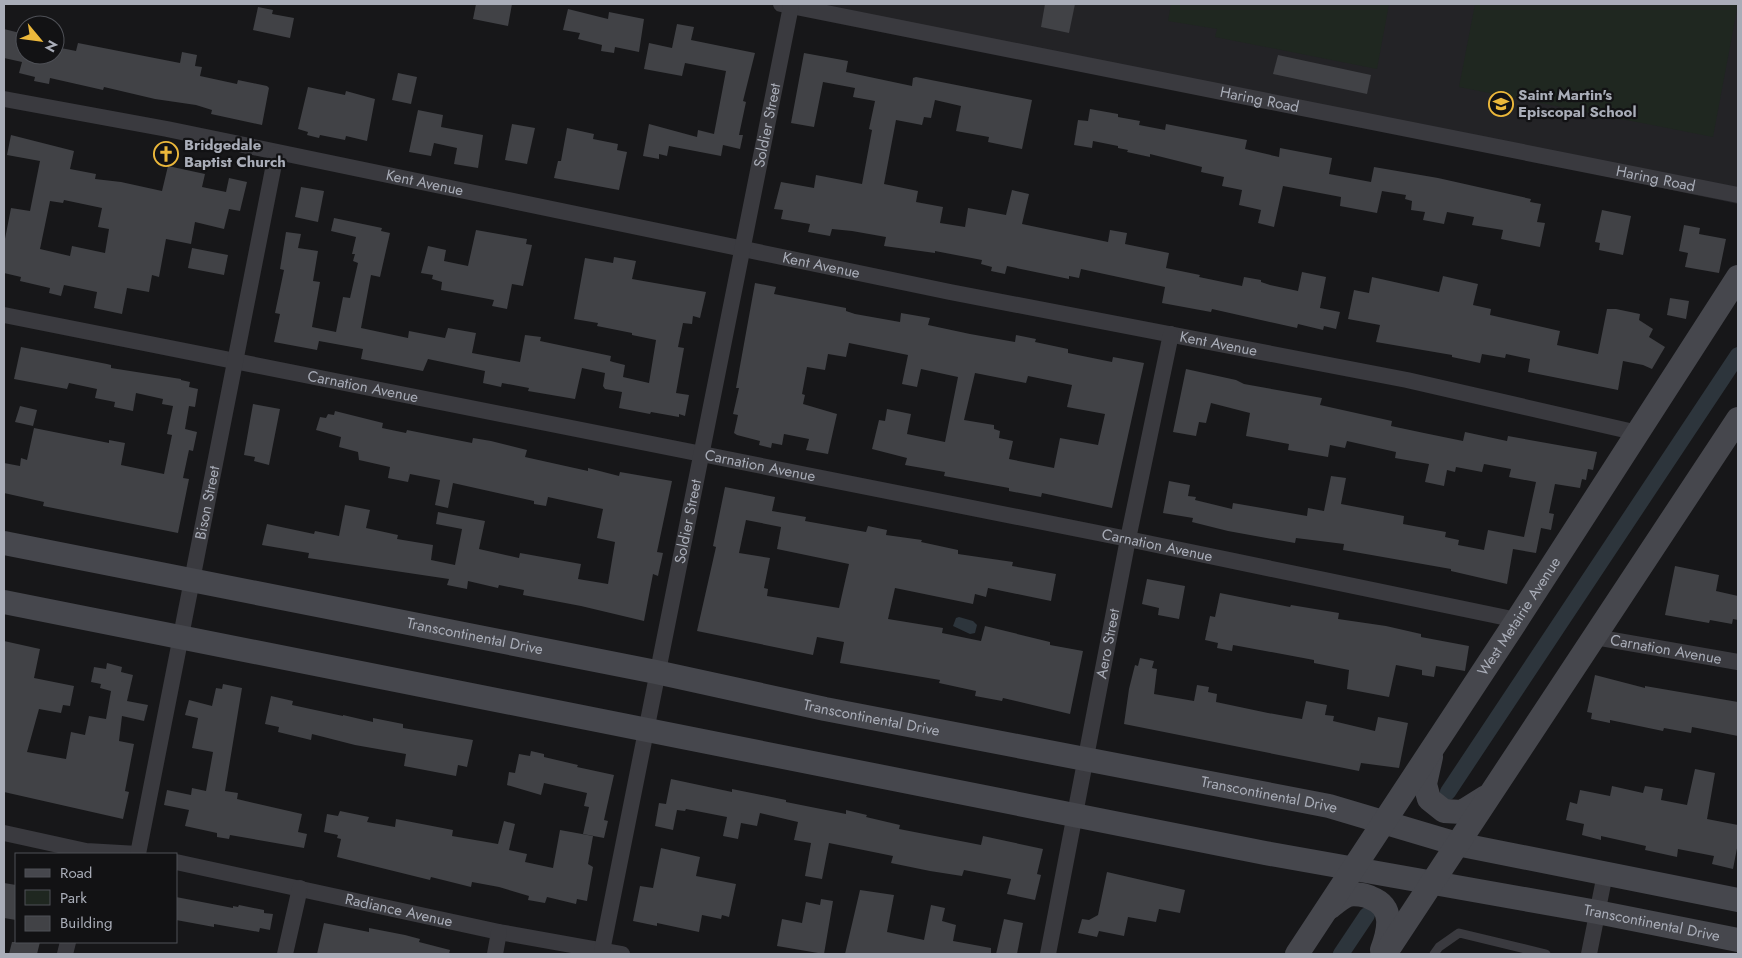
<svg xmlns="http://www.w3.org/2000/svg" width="1742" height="958" font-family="Jost,sans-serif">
<rect width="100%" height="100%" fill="#171719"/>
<path fill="#232326" d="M788 4H1738V204Z"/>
<g fill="#1f2720">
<path d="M1171 4H1389L1377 69 1215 37 1217 29 1168 21Z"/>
<path d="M1475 4H1738L1713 137 1459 87Z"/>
</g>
<path fill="#2d353c" d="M959 617 973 621 977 625 975 633 970 634 953 626 956 618Z"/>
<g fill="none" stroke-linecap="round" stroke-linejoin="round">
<g stroke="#2d353c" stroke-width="16">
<path d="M1448 792 1738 355"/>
<path d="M1341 954 1367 915"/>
</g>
</g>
<g fill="#414246" fill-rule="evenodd">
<path d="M476 4H512L508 26 473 19Z"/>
<path d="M1045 4H1075L1069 33 1041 27Z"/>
<path d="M258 7 273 10 272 14 294 18 290 38 253 30Z"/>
<path d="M568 9 608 19 609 12 644 19 639 52 615 47 614 53 601 51 602 45 578 39 580 33 563 30Z"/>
<path d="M677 24 694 27 691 40 755 53 743 101 746 102 739 135H743L740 149 723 145 721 156 669 146 667 156 659 154V159L643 156 649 124 697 137 698 130 714 134 726 71 685 63 682 76 644 69 649 43 672 48Z"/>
<path d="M4 29 24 34 21 46 25 47V55H55V48L61 50V48L76 51 78 43 180 63 182 52 197 55 195 66 202 67 200 76 237 84 238 80 267 86 269 88 262 125 211 114 212 110 196 105 155 99 104 87 103 90 50 78 49 84 34 81 35 77 19 73 22 62 4 58Z"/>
<path d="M804 53 848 61 846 72 912 86 913 78 916 77 1032 100 1022 149 988 142 989 137 956 131 961 106 935 100 931 118 924 117 922 125 896 120 884 184 918 191 916 202 943 207 940 223 965 227 968 208 1006 215 1012 190 1029 194 1022 224 1108 242 1110 230 1127 233 1125 244 1169 253 1166 268 1200 275 1199 277 1242 286 1244 277 1261 280V282L1270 285 1298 291 1302 272 1326 277 1320 308 1340 312 1336 329 1324 326 1323 330 1298 324 1297 328 1212 309 1211 312 1162 303 1165 287 1081 269 1079 278 1069 276V279L1007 266 1005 274 991 271 992 267 981 264 982 260 935 251V253L884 246 886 237 852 231 832 229 830 236 808 232 810 224 781 219 783 210 774 209 781 182 814 188 816 175 862 184 872 130 869 129 875 101 853 97 855 88 823 82 814 127 791 123Z"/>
<path d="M1278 55 1371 75 1367 94 1273 74Z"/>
<path d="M398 73 417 77 411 104 392 100Z"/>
<path d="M308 87 345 95 346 91 375 99 367 141 346 136 345 140 320 135 319 138 307 135 308 132 298 129Z"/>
<path d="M1090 109 1118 114V117L1140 121 1139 125 1165 130 1166 124 1247 140 1245 149 1279 157 1280 148 1332 158 1329 174 1371 182 1374 167 1438 178 1531 199 1530 202 1541 204 1537 222 1545 223 1540 247 1501 239 1503 230 1472 225 1474 217 1447 212 1444 224 1423 220 1425 212 1411 210 1412 201 1405 199 1406 195 1382 191 1377 213 1340 206 1341 197 1283 186 1274 227 1258 223 1261 210 1239 205 1242 190 1222 186 1224 177 1201 172 1202 167 1150 154V157L1127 152 1128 150 1118 148V146L1093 141 1092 148 1074 145 1078 120 1088 121Z"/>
<path d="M418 110 443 115 441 127 483 135 478 168 454 164 457 148 434 143 431 156 409 152Z"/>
<path d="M512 124 535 128 527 164 505 160Z"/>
<path d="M567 128 594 134 593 139 618 144 617 150 627 152 619 190 554 178 558 161H561Z"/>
<path d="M11 135 74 151 70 169 96 174 95 179 121 182 162 191 168 166 205 174 202 187 226 192 229 178 247 182 240 211 229 209 224 229 195 222 191 244 166 239 159 277 152 275 149 292 127 288 122 314 94 308 97 292 64 285 61 296 49 293 50 288 20 281 21 277 4 273V244L11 208 30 211 40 161 7 155ZM64 200 102 208 98 227 109 229 105 253 72 246 70 256 40 249 50 201 63 203Z"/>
<path d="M301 187 324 191 318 222 295 217Z"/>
<path d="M1602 210 1631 216 1623 255 1599 250 1600 243 1595 242Z"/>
<path d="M334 218 382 228 381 231 390 233 380 277 371 275 361 328 408 338 409 331 445 338 448 328 476 333 472 353 520 362 525 335 541 337 540 341 611 356 610 361 613 362 625 365 623 377 649 383 656 340 632 335V333L597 326 598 323 574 319 585 258 613 263 614 257 636 261 632 279 706 292 700 318 693 316 692 324 683 323 678 347 684 348 676 393 689 395 685 416 679 414V417L651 412 650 414 619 408 622 392 605 389 603 386 605 373 582 368 575 399 528 391 529 388 502 383 501 387 483 383 485 371 428 359 423 371 361 359 363 349 319 341 317 350 274 342 280 314 275 313 284 270 280 269 286 232 301 234 298 248 318 251 313 281 320 282 312 327 336 332 343 297 350 298 358 263 353 261 355 254H352L356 237 331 231Z"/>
<path d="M1684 225 1700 228 1699 234 1726 239 1719 273 1685 267 1688 253 1679 251Z"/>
<path d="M476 230 527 239 526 244 532 245 523 286 512 284 507 309 492 306 494 300 441 290 442 282 432 279 433 275 421 273 428 246 446 250 444 261 468 266Z"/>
<path d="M192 248 228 255 224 275 188 268Z"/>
<path d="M1443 276 1478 284 1473 305 1491 309 1490 315 1560 331 1557 345 1598 354 1607 309H1616L1640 314 1639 320 1653 329 1649 337 1665 347 1652 369 1643 365 1623 361 1618 390 1528 372 1530 359 1506 354 1505 358 1482 354 1480 363 1452 357V355L1376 342 1380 325 1348 319 1354 290 1369 293 1372 277 1439 292Z"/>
<path d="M755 283 776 287 774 294 846 308V311L855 314 900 322 901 313 930 318 928 325 970 334 1015 342 1016 335 1036 339 1035 342 1068 349V353L1112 362 1113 357 1144 363 1112 508 1042 493 1041 497 1009 491V488L944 476 945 472 905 465 907 458 872 449 879 420 885 421 887 409 911 414 907 434 945 442 958 377 921 369 917 387 902 384 908 355 849 343 846 357 828 354 825 370 807 367 802 394 805 395 803 404 837 414 828 454 806 450 809 439 784 434 782 445 772 443 771 448 759 445 760 441 737 435 734 433 738 415 733 414 739 388H736ZM975 373 1026 383 1028 376 1072 385 1067 407 1105 414 1098 445 1060 438 1054 468 1009 459 1013 441 999 438 1000 431 994 429V425L964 420Z"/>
<path d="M1670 298 1689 301 1686 319 1667 315Z"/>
<path d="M21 347 107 364 111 365V368L181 379V380L190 382 189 387 198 389 195 407 189 406 185 429 197 432 193 451 189 450 183 478 189 479 178 533 43 506 44 502 4 493V463L20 466 21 458 27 460 34 428 109 443V440L125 443 121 465 164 474 172 435 167 434 173 406 162 404 163 399 136 393 133 411 114 407 115 402 95 398 97 389 69 383 67 389 14 379Z"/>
<path d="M1186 369 1236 380 1244 384 1322 398 1320 405 1392 421 1391 426 1424 433 1463 441 1465 432 1507 441 1508 436 1597 452 1593 470 1588 469 1586 480 1582 479 1580 488 1555 484 1549 513 1554 514 1551 530 1541 528 1536 553 1513 549 1507 584 1451 571V569L1343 550 1344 544 1296 538 1295 543 1228 531 1192 522 1193 518 1163 513 1169 481 1190 485 1188 496 1196 497 1195 500 1232 509 1233 503 1307 516 1308 508 1324 511 1331 476 1346 478 1341 504 1404 516 1403 524 1446 532 1445 537 1459 540 1458 545 1484 550 1488 530 1524 537 1536 482 1509 477 1511 469 1484 464 1482 472 1456 467 1455 472 1447 470 1444 486 1425 482 1429 464 1395 458 1396 452 1347 441 1345 448 1330 445 1328 457 1288 450 1289 444 1246 436 1250 413 1211 403 1206 423 1199 422 1196 436 1173 432Z"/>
<path d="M253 404 280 409 269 465 254 461 255 457 244 455Z"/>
<path d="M20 406 37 410 33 426 15 422Z"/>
<path d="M335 411 383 423 382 428 406 433 407 430 472 443 473 438 491 441 527 450 525 457 588 471V468L619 476 620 472 672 481 657 552 663 553 658 576 653 574 644 621 581 606 523 595 524 590 499 585 498 588 468 581 467 589 447 585 449 579 308 558 309 553 262 545 267 524 314 534 315 531 339 536 345 505 370 510 366 528 398 535 397 539 433 545 431 560 455 565 462 529 436 524 438 512 485 521 479 549 519 558 520 553 581 564 578 579 608 584 615 542 597 538 603 509 548 497 546 506 534 504V501L453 483 448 508 435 505 440 480 410 474 408 482 388 478 390 467 359 460 358 452 339 447 341 437 316 430 320 417 326 418 328 414 334 415Z"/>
<path d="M725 487 775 497 772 511 806 517 805 521 866 532 868 526 887 530 886 535 922 540 921 542 958 550V554L1013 562 1012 566 1056 574 1051 601 988 588 986 597 975 594 973 604 895 588 888 619 943 628 942 633 981 641 985 626 1050 642V645L1083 651 1070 714 1003 698 1002 701 975 696 976 691 939 683 940 680 840 663 844 642 817 637 813 655 697 631 716 547 713 546ZM746 520 781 527 777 549 849 564 839 608 767 596 768 589 764 588 770 558 739 553Z"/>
<path d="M1675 566 1719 575 1716 591 1738 596V620L1733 619 1732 624 1710 620 1709 623 1665 615Z"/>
<path d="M1147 579 1185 586 1179 619 1158 615 1159 608 1142 604Z"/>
<path d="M1220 593 1290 607 1291 605 1339 613 1338 619 1386 626 1421 634V637L1469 646 1465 671 1436 666 1434 677 1422 675V670L1396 665 1389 697 1347 689 1349 670 1314 663V660L1233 645 1232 651 1217 648 1218 643 1205 640 1210 616 1215 617Z"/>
<path d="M4 641 40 649 34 678 74 686 70 706 63 705 61 713 39 709 27 752 66 759 71 732 85 735 89 716 106 719 111 691 100 688 101 684 91 682 94 667 106 669 107 663 122 667 121 672 133 675 127 701 148 705 144 721 122 716 119 741 134 744 125 791 129 792 123 819 4 792Z"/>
<path d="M1140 658 1154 661 1152 668 1157 669 1154 694 1194 701 1197 685 1209 687 1208 692 1217 694 1216 702 1268 713 1302 719 1306 701 1327 705 1325 715 1334 716 1333 721 1375 731 1378 717 1408 723 1399 768 1361 763 1359 771 1124 724 1129 689 1135 665 1138 666Z"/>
<path d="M1595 675 1645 688V686L1738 702V736L1692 727 1691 733 1664 728 1663 731 1610 720V723L1591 719 1592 713 1587 712Z"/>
<path d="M223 684 242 688 225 791 238 793 237 799 302 814 298 832 307 834 304 848 230 835 229 839 217 837V833L185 826 189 810 164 805 167 790 191 795 192 788 206 791 213 752 192 748 198 718 185 715 189 700 212 706 216 688 222 689Z"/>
<path d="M271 696 293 701 292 705 343 716V715L373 722V718L403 724V728L473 740 467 767 458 765 456 776 404 766 406 754 355 745 312 734 311 740 278 732 279 727 265 724Z"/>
<path d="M531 751 544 754V757L578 765 577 767 614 775 604 820 608 821 604 838 583 834 589 807 584 806 587 793 544 783 541 795 507 785 509 772 515 773 519 754 530 756Z"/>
<path d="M1695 769 1715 773 1707 819 1738 825V843L1733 869 1712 864 1714 856 1678 849 1677 857 1645 850 1646 846 1601 836V840L1582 835 1584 824 1566 820 1570 802 1577 804 1580 790 1610 796 1612 786 1643 793 1645 786 1663 789 1661 800 1687 805Z"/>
<path d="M671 779 732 792V789L786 800V802L846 814V810L867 815 866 817 900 825 899 829 981 845 983 836 1043 849 1037 874 1041 875 1035 900 1007 894 1011 879 964 870 962 876 930 871 891 863 893 856 829 843 822 879 805 876 811 843 794 840 798 822 760 813 757 826 741 823 738 839 723 836 727 817 686 809 685 811 677 810 673 830 655 826 659 803 666 804Z"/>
<path d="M340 811 369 817 367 822 395 827 396 819 453 830 452 836 498 844 504 821 515 824 509 850 527 854 525 862 553 868 560 830 593 836 588 864 593 867 587 901 577 899 576 904 547 897 545 903 528 900 529 896 499 887 472 882 471 887 431 877 430 880 337 857 341 839 337 838 338 835 324 832 327 814 338 816Z"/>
<path d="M661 848 700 857 696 876 736 884 729 917 722 915 721 919 702 915 699 932 657 923V926L633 921 640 886 653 888Z"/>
<path d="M1107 872 1185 890 1180 913 1159 909 1156 922 1128 917 1124 936 1099 931 1097 937 1078 933 1082 919 1089 920 1098 915Z"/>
<path d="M4 883 16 885V920L4 918Z"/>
<path d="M860 890 894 895 887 932 924 940 931 905 945 908 942 921 956 925 953 941 991 948V954H845Z"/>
<path d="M176 897 233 908V906L238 907 239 905 264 910V913L273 914 270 930 260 928 259 932 214 924V927L176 920Z"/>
<path d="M821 899 833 901 824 954 777 946 782 919 802 923 806 902 820 905Z"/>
<path d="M1004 919 1023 923 1017 954H996Z"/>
<path d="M324 923 369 932V928L405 935 420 939 419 942 450 950 449 954H317Z"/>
<path d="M12 942H40L37 954H9Z"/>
</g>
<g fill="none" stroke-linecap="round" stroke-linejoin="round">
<path stroke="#3a3a3f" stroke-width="9" d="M1434 954 1439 947 1459 933 1546 954"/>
<g stroke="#3a3a3f" stroke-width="16">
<path id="s1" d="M781 4 1738 195"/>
<path id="s2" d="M4 99 167 129 950 292 1407 380 1638 433"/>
<path id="s3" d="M4 315 1128 539 1517 620"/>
<path id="s4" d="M1595 637 1738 662"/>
<path d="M4 833 86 851 138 854"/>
<path id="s5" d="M138 854 276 154"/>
<path id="s6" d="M176 862 499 932 622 954"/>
<path id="s7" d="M602 951 791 6"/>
<path d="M65 954 68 942"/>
<path d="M285 954 300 888"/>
<path d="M495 954 499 932"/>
<path id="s8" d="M1048 954 1128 539 1171 334"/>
<path d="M1589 954 1605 874"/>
</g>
<g stroke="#46474d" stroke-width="24">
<path id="s9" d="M4 543 656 672 825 709 1329 806 1457 844 1738 900"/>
<path id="s10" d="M4 602 1265 853 1597 912 1738 940"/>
<path d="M1431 757 1425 784 1429 799 1444 811 1462 812 1486 797"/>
<path d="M1329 908C1334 904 1342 897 1348 895 1354 893 1366 895 1371 898 1395 907 1389 931 1382 950"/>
<path id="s11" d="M1297 954 1517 620 1738 277"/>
<path d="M1385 954 1738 419"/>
</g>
</g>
<defs>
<symbol id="school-ring" viewBox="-11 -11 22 22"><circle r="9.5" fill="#121214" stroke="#ecb83b" stroke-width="1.5"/><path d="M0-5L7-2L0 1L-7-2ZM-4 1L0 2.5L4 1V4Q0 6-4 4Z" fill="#ecb83b"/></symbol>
<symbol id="church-ring" viewBox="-11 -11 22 22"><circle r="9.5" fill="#121214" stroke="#ecb83b" stroke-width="1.5"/><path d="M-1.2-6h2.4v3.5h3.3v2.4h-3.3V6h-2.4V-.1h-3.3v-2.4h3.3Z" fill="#ecb83b"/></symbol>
</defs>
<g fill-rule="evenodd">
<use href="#school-ring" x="1487" y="90" width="28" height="28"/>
<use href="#church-ring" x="152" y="140" width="28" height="28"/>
</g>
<g text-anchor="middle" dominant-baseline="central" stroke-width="4.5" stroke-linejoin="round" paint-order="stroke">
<g font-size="15" font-weight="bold" fill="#a9adb8" stroke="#121214" text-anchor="start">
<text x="1518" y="95">Saint Martin's<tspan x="1518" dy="17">Episcopal School</tspan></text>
<text x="184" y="145">Bridgedale<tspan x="184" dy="17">Baptist Church</tspan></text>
</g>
<g font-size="15" fill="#a9adb8" stroke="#121214">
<text stroke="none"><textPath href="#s1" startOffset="488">Haring Road</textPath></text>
<text stroke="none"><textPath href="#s7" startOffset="842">Soldier Street</textPath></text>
<text stroke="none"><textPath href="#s1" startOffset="892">Haring Road</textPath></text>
<text stroke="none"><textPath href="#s2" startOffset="429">Kent Avenue</textPath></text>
<text stroke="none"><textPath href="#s2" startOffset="834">Kent Avenue</textPath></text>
<text stroke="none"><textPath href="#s2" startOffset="1239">Kent Avenue</textPath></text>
<text stroke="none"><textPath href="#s3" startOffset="366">Carnation Avenue</textPath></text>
<text stroke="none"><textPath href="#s3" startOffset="771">Carnation Avenue</textPath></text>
<text stroke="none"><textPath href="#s5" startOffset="358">Bison Street</textPath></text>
<text stroke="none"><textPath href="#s7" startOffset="438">Soldier Street</textPath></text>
<text stroke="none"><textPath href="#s3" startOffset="1176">Carnation Avenue</textPath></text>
<text stroke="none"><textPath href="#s11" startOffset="404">West Metairie Avenue</textPath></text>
<text stroke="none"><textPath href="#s9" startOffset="480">Transcontinental Drive</textPath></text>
<text stroke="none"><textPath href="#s8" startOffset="316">Aero Street</textPath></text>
<text stroke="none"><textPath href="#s4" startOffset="72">Carnation Avenue</textPath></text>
<text stroke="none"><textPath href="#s9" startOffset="885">Transcontinental Drive</textPath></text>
<text stroke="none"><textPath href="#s9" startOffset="1290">Transcontinental Drive</textPath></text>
<text stroke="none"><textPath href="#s6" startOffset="228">Radiance Avenue</textPath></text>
<text stroke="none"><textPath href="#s10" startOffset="1679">Transcontinental Drive</textPath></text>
</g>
</g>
<rect width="1742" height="958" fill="none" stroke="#a9adb8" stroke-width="10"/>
<rect x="15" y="853" width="162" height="90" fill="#121214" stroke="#4e5056"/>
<rect x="25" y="869" width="25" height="8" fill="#46474d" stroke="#4e5056"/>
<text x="60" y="878" font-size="15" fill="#a9adb8">Road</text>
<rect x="25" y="890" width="25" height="15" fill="#1f2720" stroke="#4e5056"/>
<text x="60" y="903" font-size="15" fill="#a9adb8">Park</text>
<rect x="25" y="916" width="25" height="15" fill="#414246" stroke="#4e5056"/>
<text x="60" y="928" font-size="15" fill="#a9adb8">Building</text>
<g transform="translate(40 40) rotate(119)"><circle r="24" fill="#121214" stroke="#4e5056"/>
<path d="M0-4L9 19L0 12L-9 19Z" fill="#ecb83b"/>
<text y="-8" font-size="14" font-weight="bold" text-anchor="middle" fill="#a9adb8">N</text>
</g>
</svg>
